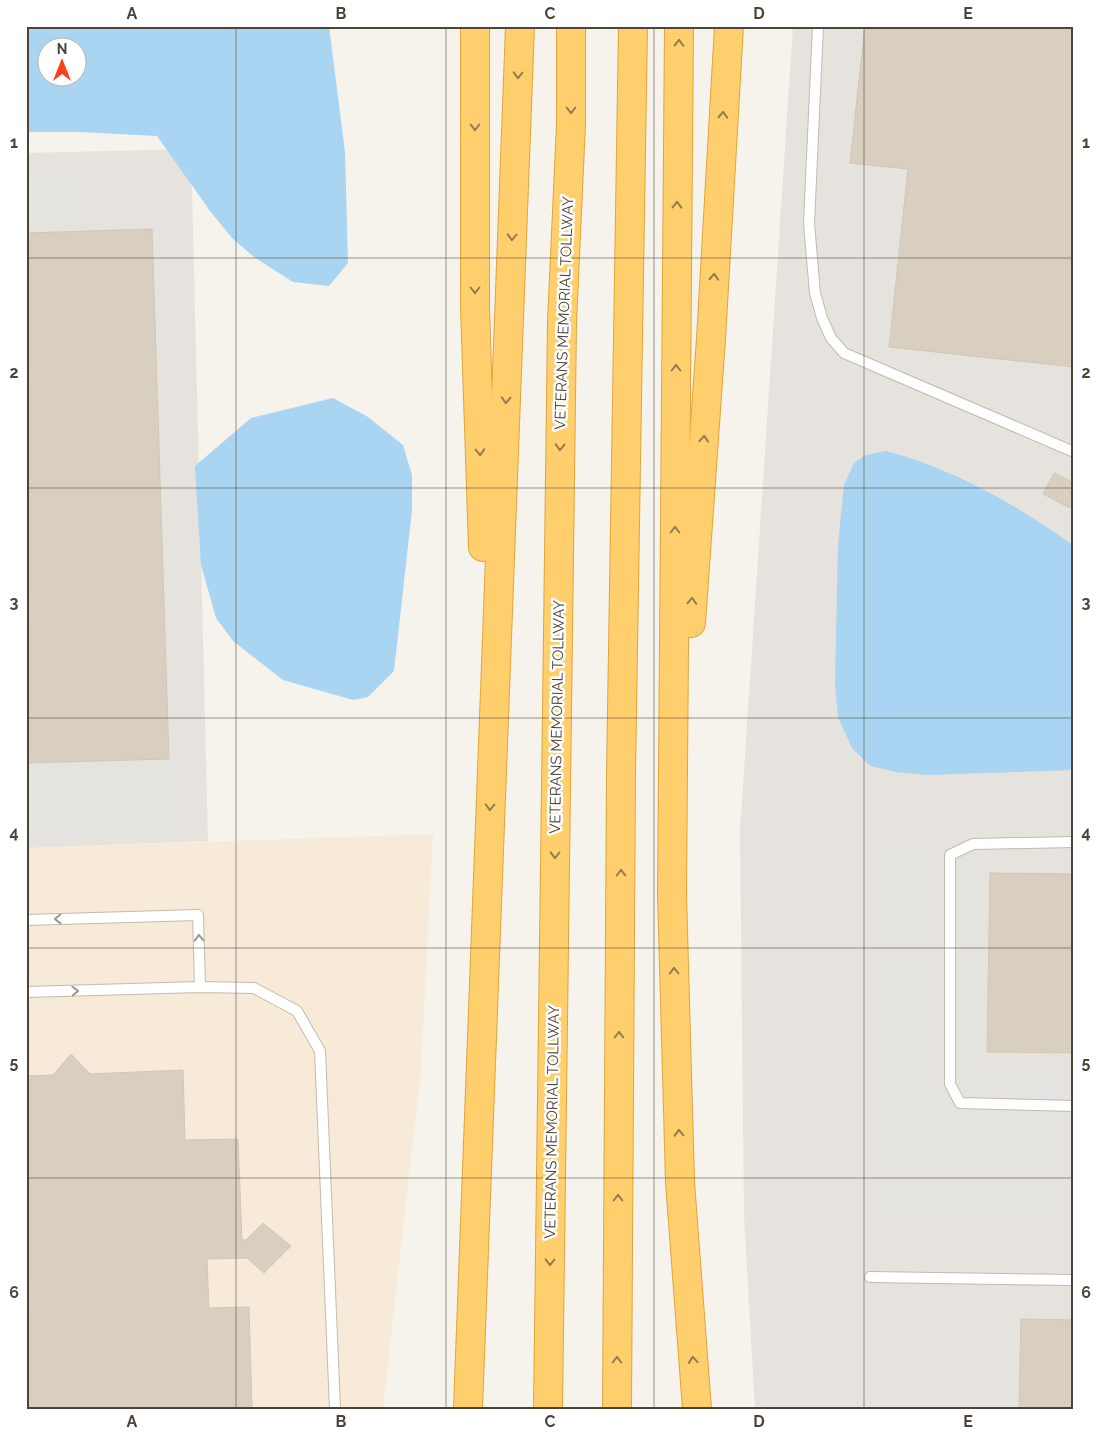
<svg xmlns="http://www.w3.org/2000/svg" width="1100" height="1435" font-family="Raleway,sans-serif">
<rect width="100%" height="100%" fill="#f6f3ec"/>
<path fill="#f7ead8" d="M433 834 421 1069 383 1409H26V848Z"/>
<g fill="#e6e2dd">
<path d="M793 26H1074V1409H755L744 1215 740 832Z"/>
<path d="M191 149 208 841 26 848V153Z"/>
</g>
<g fill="#e5e3e0">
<path d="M82 172 85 223 26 224V173Z"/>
<path d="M185 764 190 835 26 841V769Z"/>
<path d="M982 835V1059L1074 1060V1229L860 1226 861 839Z"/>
</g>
<g fill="#a9d4f2" fill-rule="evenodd">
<path d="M26 26H329L345 152 348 263 329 286 293 282 254 257 232 238 210 211 157 136 81 132H26ZM48 48H78V78H48Z"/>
<path d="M333 398 368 417 403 445 412 475V510L394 671 368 697 353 700 283 680 233 641 216 618 201 565 195 466 251 418Z"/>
<path d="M886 451C954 469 1017 505 1074 546V770L926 775 896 772 870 766 852 748 838 717 835 683 838 544 844 485 854 463 866 455Z"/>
</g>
<g fill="#d8cfc1" stroke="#d3c7b4">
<path d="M865 26H1074V367L889 347 908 169 850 163Z"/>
<path d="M152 229 169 759 26 763V233Z"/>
<path d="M1054 473 1074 483V502L1070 508 1043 494Z"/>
<path d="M990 873 1074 874V1053L987 1052Z"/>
<path d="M71 1054 90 1074 183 1070 185 1140 238 1139 242 1240H246L263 1223 291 1246 264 1273 247 1258 207 1259 209 1308 249 1307 252 1409H26V1076L53 1075Z"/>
<path d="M1021 1319 1074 1320V1409H1019Z"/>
</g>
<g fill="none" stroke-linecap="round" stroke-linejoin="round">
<defs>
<g id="lane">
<path d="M818 26 809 223 813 270 815 293 822 318 831 338 844 353 1074 452"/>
<path d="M1074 842 973 844 950 855V1084L960 1103 1074 1106"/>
<path d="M26 920 198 915 200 987"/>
<path d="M26 992 200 987 254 988 297 1011 320 1051 335 1409"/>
<path d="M870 1277 1074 1280"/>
</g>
<g id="highway">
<path d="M475 26V308L483 547"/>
<path d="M679 26 672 894 680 1182 697 1409"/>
<path d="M691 623 711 339 729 26"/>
<path d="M468 1409 520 26"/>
<path d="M548 1409 562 322 571 124V26"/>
<path d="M617 1409 621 774 633 26"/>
</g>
</defs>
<use href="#lane" stroke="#c2bbae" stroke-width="12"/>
<use href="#highway" stroke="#e0a43c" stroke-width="30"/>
<use href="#lane" stroke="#fff" stroke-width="10"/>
<use href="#highway" stroke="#ffcf6e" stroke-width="28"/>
</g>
<defs><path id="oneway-chevron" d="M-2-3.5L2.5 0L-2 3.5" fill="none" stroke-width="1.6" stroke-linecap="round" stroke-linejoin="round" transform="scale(1.25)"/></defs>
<g stroke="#937c4e">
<use href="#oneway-chevron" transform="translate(679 43) rotate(-89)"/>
<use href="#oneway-chevron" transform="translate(518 75) rotate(92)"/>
<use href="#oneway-chevron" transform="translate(571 110) rotate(90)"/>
<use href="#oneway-chevron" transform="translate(723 115) rotate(-87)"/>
<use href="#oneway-chevron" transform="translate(475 127) rotate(90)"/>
<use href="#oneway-chevron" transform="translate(677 205) rotate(-89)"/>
<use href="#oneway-chevron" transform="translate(512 237) rotate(92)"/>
<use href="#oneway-chevron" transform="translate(714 277) rotate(-87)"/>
<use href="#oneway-chevron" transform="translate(475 290) rotate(90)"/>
<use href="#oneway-chevron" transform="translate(676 368) rotate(-90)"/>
<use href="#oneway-chevron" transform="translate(506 400) rotate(92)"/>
<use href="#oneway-chevron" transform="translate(704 439) rotate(-86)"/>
<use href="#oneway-chevron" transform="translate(560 447) rotate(91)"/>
<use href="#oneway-chevron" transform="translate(480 452) rotate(88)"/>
<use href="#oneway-chevron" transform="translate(675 530) rotate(-90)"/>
<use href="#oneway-chevron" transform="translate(692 601) rotate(-86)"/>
<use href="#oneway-chevron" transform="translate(490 807) rotate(92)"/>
<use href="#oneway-chevron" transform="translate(555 855) rotate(91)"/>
<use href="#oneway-chevron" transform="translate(621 873) rotate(-90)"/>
<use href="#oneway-chevron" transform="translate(674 971) rotate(-92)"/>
<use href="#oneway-chevron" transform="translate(619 1035) rotate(-90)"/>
<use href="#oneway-chevron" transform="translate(679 1133) rotate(-92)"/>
<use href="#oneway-chevron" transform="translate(618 1198) rotate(-90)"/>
<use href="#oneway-chevron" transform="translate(550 1262) rotate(91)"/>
<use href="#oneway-chevron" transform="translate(617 1360) rotate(-90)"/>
<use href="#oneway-chevron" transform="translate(693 1360) rotate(-95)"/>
</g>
<g stroke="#9c9892">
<use href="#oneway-chevron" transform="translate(58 919) rotate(179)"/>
<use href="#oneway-chevron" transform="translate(199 938) rotate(-92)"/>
<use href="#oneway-chevron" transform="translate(75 991) rotate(-2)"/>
</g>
<path fill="none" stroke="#4b4439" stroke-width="1" stroke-opacity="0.55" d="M236 26V1409M446 26V1409M654 26V1409M864 26V1409M26 258H1074M26 488H1074M26 718H1074M26 948H1074M26 1178H1074"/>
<g text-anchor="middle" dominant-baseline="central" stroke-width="5" stroke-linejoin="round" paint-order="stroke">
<g font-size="15" fill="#4b4439" stroke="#fff">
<text transform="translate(564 313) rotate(-88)">VETERANS MEMORIAL TOLLWAY</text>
<text transform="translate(557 717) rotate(-89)">VETERANS MEMORIAL TOLLWAY</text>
<text transform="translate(552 1122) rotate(-89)">VETERANS MEMORIAL TOLLWAY</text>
</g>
</g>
<rect width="1100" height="1435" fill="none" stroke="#ffffff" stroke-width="55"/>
<g transform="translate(62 62)"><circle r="24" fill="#ffffff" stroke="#b7b4b0"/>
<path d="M0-4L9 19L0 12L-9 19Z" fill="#fc3f1d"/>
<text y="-8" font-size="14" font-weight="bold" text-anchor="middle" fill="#4b4439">N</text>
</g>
<rect x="28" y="28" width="1044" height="1380" fill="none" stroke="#4b4439" stroke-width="2"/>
<g font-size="16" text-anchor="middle" font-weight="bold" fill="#4b4439">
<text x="132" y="19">A</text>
<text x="341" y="19">B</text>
<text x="550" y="19">C</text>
<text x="759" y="19">D</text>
<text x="968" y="19">E</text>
<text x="14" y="148">1</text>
<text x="1086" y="148">1</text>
<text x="14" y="378">2</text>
<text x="1086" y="378">2</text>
<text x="14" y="608">3</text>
<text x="1086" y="608">3</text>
<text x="14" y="838">4</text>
<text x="1086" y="838">4</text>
<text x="14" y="1068">5</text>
<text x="1086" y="1068">5</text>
<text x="14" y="1298">6</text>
<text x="1086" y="1298">6</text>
<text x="132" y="1427">A</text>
<text x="341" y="1427">B</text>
<text x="550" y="1427">C</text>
<text x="759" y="1427">D</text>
<text x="968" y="1427">E</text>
</g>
</svg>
